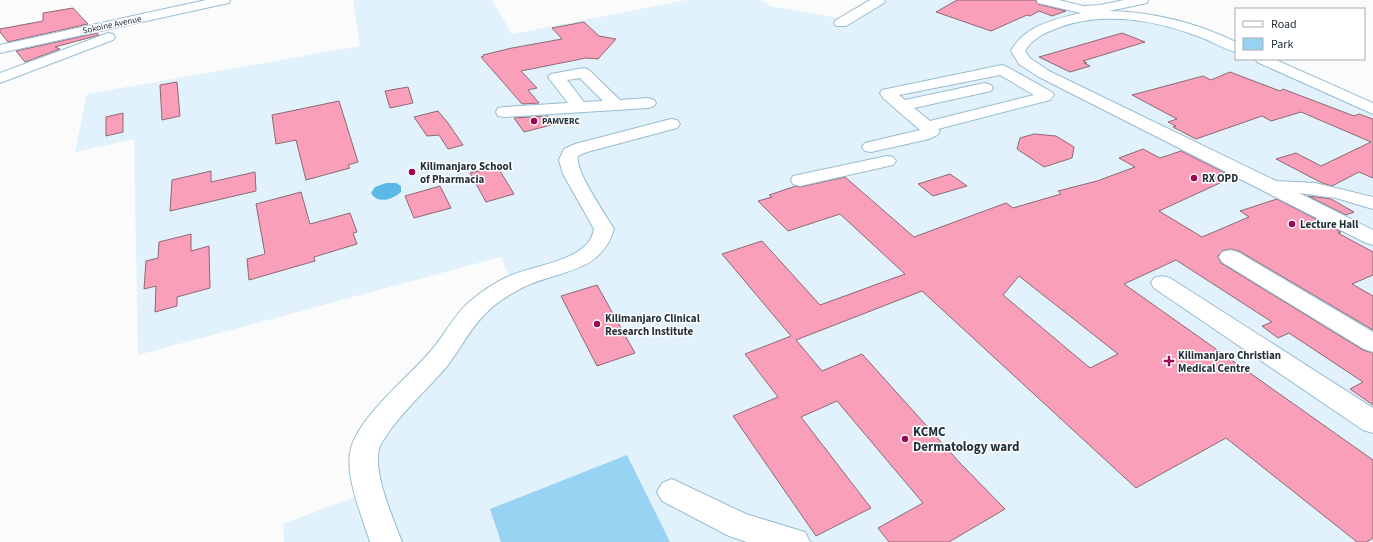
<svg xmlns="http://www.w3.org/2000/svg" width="1373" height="542" font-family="'Source Sans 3',sans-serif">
<rect width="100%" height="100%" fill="#fbfbfb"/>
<path fill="#e1f2fc" d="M353 0H492L512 34 686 0H762L770 6 839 18 869 0H1041L1074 9 1186 30 1236 53V59H1250L1373 115V542H284L283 524 357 496 353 444 465 306 510 279 501 257 138 355 134 139 75 152 87 94 360 46Z"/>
<path fill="#98d3f3" d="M627 455 670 542H501L490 509Z"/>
<path fill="#5cb8e7" d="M386 183H396L401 186V192C393 199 378 205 371 193L375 187Z"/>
<g fill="#f99fb9" stroke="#8d6973" fill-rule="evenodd">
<path d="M957 0H1036L1038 4 1066 11 1052 16 1039 11 1030 16 1027 15 991 31 936 12Z"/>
<path d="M73 8 88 24 8 42 0 32V29L43 21V13Z"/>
<path d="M584 22 599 36 616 39 598 59 586 58 521 71 537 88 528 90 539 103 522 104 481 57 484 56 483 55 512 48 562 39 552 28Z"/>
<path d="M97 33 99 35 92 37 55 47 60 49 25 62 16 51Z"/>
<path d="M1122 33 1145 42 1083 61 1087 63H1084L1090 66 1070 72 1039 57Z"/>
<path d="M1230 72 1280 91 1283 89 1354 116 1359 114 1373 119V178L1359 172 1332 186 1322 183 1276 159 1296 153 1321 166 1371 142 1301 112 1271 121 1262 116 1196 139 1173 127 1176 126 1168 122 1177 119 1132 95 1203 76 1211 80Z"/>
<path d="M177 82 180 116 162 120 160 85Z"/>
<path d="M408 87 413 103 390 108 385 91Z"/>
<path d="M339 101 358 162 348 165 350 168 306 180 296 140 276 144 272 115Z"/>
<path d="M438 111 448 123 463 145 448 149 439 135 427 136 414 117Z"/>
<path d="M123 113V132L106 136V117Z"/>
<path d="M548 116 555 124 524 132 514 118Z"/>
<path d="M1034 134 1056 136 1074 147 1072 158 1044 167 1017 149 1020 138Z"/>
<path d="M1143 149 1160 158 1181 151 1233 177 1159 211 1202 237 1249 217 1240 211 1277 199 1341 232 1338 233 1373 252V275L1352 284 1373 296V330L1239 251 1230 249 1222 251 1218 256 1221 263 1363 350 1373 353V405L1350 389 1363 382 1289 333 1278 338 1262 326 1272 322 1176 260 1124 284 1373 460V538L1367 542H1357L1226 438 1136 488 922 291 796 340 822 371 862 354 960 463 1005 509 949 542H889L878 528 923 503 837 401 801 417 871 508 816 536 733 416 778 397 745 354 791 336 722 254 762 241 820 305 905 274 840 214 788 231 758 201 772 197 769 195 796 186 800 187 845 177 914 237 1006 203 1013 208 1061 194 1058 191 1097 181 1135 167 1119 158ZM1019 276 1118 354 1090 368 1003 295Z"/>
<path d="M497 166 514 194 486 202 470 173Z"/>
<path d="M211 171V182L255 172 256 191 170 211 172 180Z"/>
<path d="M950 174 967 186 933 196 918 184Z"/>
<path d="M440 186 451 208 414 218 405 196Z"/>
<path d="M301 192 310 224 350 213 357 232 353 233 357 244 314 257 315 261 249 280 247 259 265 254 256 204Z"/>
<path d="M1308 196 1331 199 1354 212 1346 215Z"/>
<path d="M191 234V251L209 246 210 288 177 297V306L155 312 156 286 144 289 146 261 158 258 159 242Z"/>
<path d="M597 285 635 353 597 366 561 296Z"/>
</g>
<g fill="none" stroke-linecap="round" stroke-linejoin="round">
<defs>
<g id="minor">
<path d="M206 0H230L229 3 224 4 0 53V45Z"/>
<path d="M870 0H885L884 3 846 26H836L834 23 836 20Z"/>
<path d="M1037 0H1059L1083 6 1100 5 1124 0H1148L1147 3 1109 11C1153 12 1197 23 1236 42V52C1223 49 1212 41 1200 37 1156 20 1104 11 1060 27 1047 32 1032 38 1025 51L1030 58 1049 71 1276 181 1315 183 1373 197V209L1336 198 1299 193 1373 230V245L1366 243 1039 77 1019 64 1011 51C1024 26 1055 19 1081 13L1038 3Z"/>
<path d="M108 33 113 34 115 37 113 40 0 83V73Z"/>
<path d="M1255 59H1274L1373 103V114L1257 62Z"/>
<path d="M1002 65 1007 67 1052 92 1054 95 1050 100 938 129 940 131 937 135 929 139 871 152 865 151 862 147 865 143 920 130 883 98 880 93 882 90ZM1000 75 1034 95 930 121 914 108 991 91 993 88 991 85 985 83 905 100 899 95Z"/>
<path d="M584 68 589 70 620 100 648 98 654 100 656 103 654 106 648 108 504 117 498 116 496 112 498 108 504 107 568 103 548 77 551 74ZM580 78 603 101 584 102 567 80Z"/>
<path d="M671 119 677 120 680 124 677 128 587 152 578 156C574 170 606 215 614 229 601 275 555 270 520 289 508 295 495 304 485 314 470 329 461 348 448 365 428 389 404 409 386 436 384 440 380 444 379 449 373 474 393 518 402 542H370C362 516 344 475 351 448 360 416 408 377 430 352 444 336 453 316 469 302 480 293 492 284 505 278 528 266 575 263 590 240 592 237 593 233 594 229L563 174 559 160 564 149 575 144Z"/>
<path d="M887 156 893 157 896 161 893 165 800 186 793 184 791 180 793 176Z"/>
<path d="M1230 250 1238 252 1373 332V352L1364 349 1222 262 1219 257 1222 252Z"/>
<path d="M1162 276 1170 278 1373 408V433L1363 430 1154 288 1151 283 1154 278Z"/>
<path d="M672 479 746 514 805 532 810 542H747L729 536 662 501 657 492 662 483Z"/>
</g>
</defs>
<use href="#minor" stroke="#98bcd0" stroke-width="2"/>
<use href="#minor" fill="#fff" fill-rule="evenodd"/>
</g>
<g fill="#9d0650" stroke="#fff" stroke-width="1.5">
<circle cx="534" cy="121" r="4"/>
<circle cx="412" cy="172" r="4"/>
<circle cx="1194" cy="178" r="4"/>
<circle cx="1292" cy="224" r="4"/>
<circle cx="597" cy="324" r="4"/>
<path d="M1167 355h4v4h4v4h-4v4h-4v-4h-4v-4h4z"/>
<circle cx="905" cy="439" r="4"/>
</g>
<g text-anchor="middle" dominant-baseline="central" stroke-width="3" stroke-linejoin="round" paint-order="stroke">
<g font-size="9" fill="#23323a" stroke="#fff">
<text transform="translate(112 25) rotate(-12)">Sokoine Avenue</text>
</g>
<g font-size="9" font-weight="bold" fill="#23323a" stroke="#fff" text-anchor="start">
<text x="542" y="121">PAMVERC</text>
</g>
<g font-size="11" font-weight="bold" fill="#23323a" stroke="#fff" text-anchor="start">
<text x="420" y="166">Kilimanjaro School<tspan x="420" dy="13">of Pharmacia</tspan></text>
<text x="1202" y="178">RX OPD</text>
<text x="1300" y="224">Lecture Hall</text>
<text x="605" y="318">Kilimanjaro Clinical<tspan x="605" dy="13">Research Institute</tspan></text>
<text x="1178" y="355">Kilimanjaro Christian<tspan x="1178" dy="13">Medical Centre</tspan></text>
</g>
<g font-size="13" font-weight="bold" fill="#23323a" stroke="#fff" text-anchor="start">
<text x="913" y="432">KCMC<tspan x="913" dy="15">Dermatology ward</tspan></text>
</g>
</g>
<rect x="1235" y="8" width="130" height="52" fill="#ffffff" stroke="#a7adb0"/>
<rect x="1243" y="21" width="20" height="6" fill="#ffffff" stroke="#a7adb0"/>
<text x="1271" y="28" font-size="12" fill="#23323a">Road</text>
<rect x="1243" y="38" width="20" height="12" fill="#98d3f3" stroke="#a7adb0"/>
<text x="1271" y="48" font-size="12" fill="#23323a">Park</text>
</svg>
